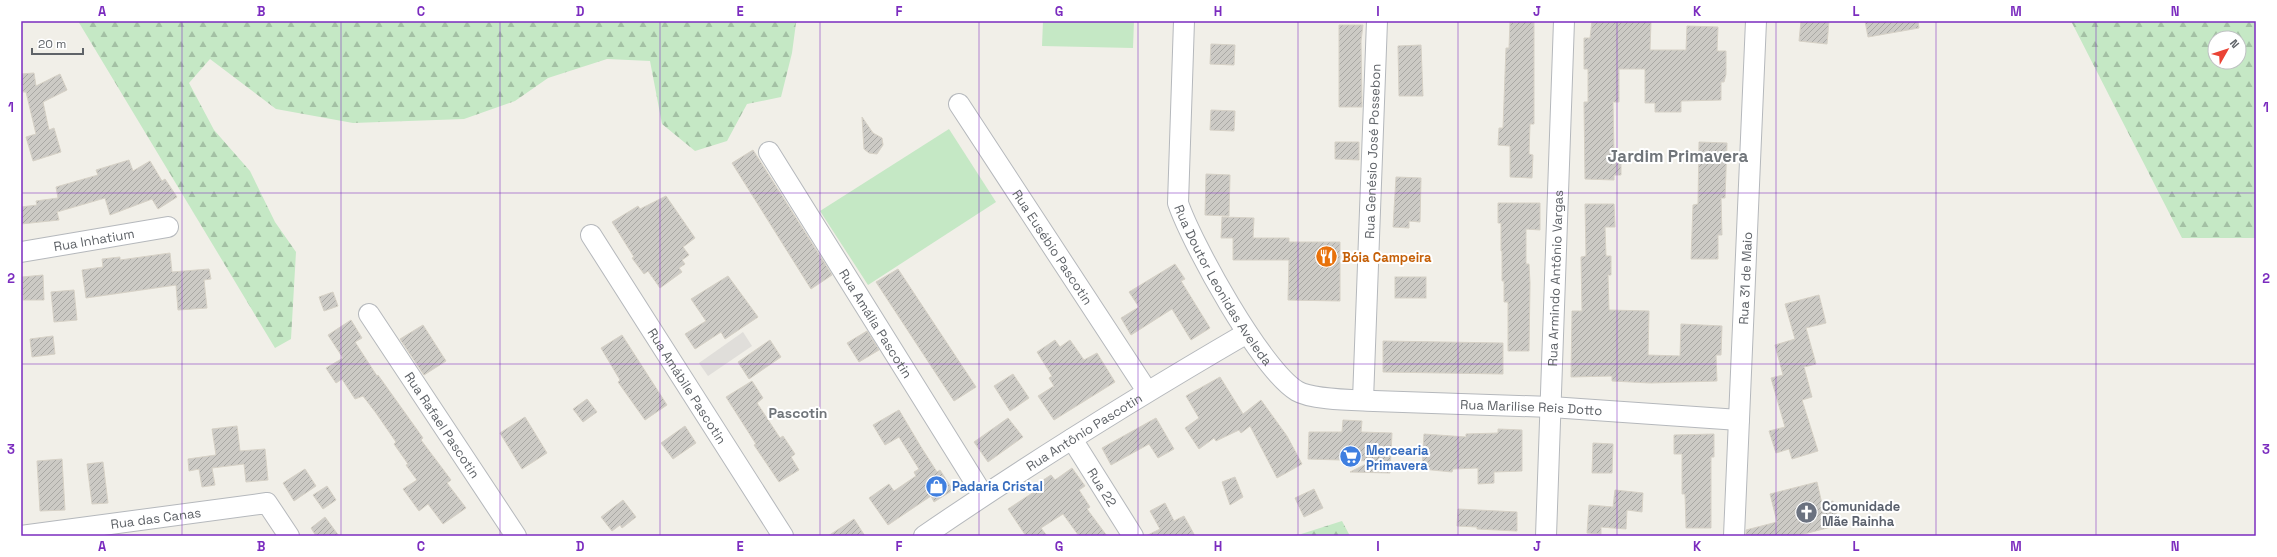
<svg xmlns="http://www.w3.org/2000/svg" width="2277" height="557" font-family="'Space Grotesk',sans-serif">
<defs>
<pattern id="forest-firs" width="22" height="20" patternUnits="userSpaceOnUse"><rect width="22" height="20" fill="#c5e8c5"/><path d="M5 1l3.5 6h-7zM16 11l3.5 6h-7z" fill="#a3c0a4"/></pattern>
<pattern id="building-hatch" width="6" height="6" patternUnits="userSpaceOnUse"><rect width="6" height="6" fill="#cccac5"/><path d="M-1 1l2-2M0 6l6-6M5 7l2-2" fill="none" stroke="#a9a8a4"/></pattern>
</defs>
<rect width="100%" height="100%" fill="#f1efe8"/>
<path fill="#e0deda" d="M743 332 752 346 708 376 699 363Z"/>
<g fill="#c5e8c5">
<path d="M1043 21H1134L1133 48 1042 46Z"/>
<path d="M949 129 996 202 868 285 820 211Z"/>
</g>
<g fill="url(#forest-firs)" fill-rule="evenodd">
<path d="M78 21H798L796 23 792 53 781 97 747 104 727 141 695 151 662 124 650 61 607 59 548 78 515 101 464 119 353 123 276 109 210 59 189 83 214 130 250 171 275 222 296 252 291 339 275 348Z"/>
<path d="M2071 21H2256V238H2182ZM2215 38H2239V62H2215Z"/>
<path d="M1342 521 1350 536H1295Z"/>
</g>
<g fill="url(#building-hatch)" stroke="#d6d1c6">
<path d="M1518 21H1534V124H1530L1529 154 1533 155 1532 178 1510 177V146L1498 145 1499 128H1503L1506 48H1509L1510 22 1518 23Z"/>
<path d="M1592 21H1651L1650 50H1686L1687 26 1718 27 1717 51H1726V74L1724 82H1721V100L1681 101V112H1655V103H1645V69H1619V102H1613L1614 155H1621V175H1614V180L1585 179 1584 102H1588V69H1584V38H1590Z"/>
<path d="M1801 21H1829L1827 44 1799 41Z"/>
<path d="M1865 21H1918L1919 28 1868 37Z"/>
<path d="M1339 25H1363L1361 41 1362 107H1339Z"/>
<path d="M1211 44 1235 45 1234 65 1210 64Z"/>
<path d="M1421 45 1423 96H1399L1398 46Z"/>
<path d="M34 73 36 86 60 74 67 90 43 102 49 130 54 128 61 152 33 161 26 137 36 134 26 92H23L21 74Z"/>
<path d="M1211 110 1235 111 1234 131 1210 130Z"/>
<path d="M862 117 873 133 882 138 883 145 877 154 869 153 864 149Z"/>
<path d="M1335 142H1359V160L1335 159Z"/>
<path d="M1699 142 1727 143 1725 198H1721L1722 235H1718V259H1691L1693 205 1698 204Z"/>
<path d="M753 150 832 275 811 289 732 163Z"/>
<path d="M129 160 133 171 150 161 162 181 165 179 177 197 158 209 152 199 110 215 105 198 57 212 59 220 21 224V207L37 205 36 201 58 198 56 187 98 175 96 170Z"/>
<path d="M1206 174 1230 175 1229 216 1205 215Z"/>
<path d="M1396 177 1421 178 1420 222 1409 221V228L1393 227Z"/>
<path d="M666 196 695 238 683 247 689 255 682 260 685 264 679 268 682 272 660 288 648 271 644 274 632 258 634 257 612 222 638 206 640 209Z"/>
<path d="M1498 203H1540V230L1526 229V264H1529L1530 283 1529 351H1508V302H1504V281H1502V251H1501V223H1498Z"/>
<path d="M1585 204H1614L1615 227H1605L1606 256H1611V275H1608L1609 310 1649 311 1648 355 1680 356 1681 324 1722 326 1721 355H1716L1717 381 1650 383 1612 381V376L1571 377 1572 311H1582L1581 257 1586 256Z"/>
<path d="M1222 217 1254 218 1253 238H1289V242H1340V301L1288 300 1289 260H1233V238H1221Z"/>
<path d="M170 253 172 272 209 269 211 279 204 280 207 308 178 310 176 285 86 298 82 270 103 267 102 259 120 257V260Z"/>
<path d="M1175 264 1185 279 1181 281 1210 328 1191 340 1172 309 1131 335 1121 318 1139 307 1129 292Z"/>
<path d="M898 269 976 387 954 401 876 282Z"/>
<path d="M43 275 44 300H23L22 277Z"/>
<path d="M728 276 758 317 725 339 721 332 695 349 685 334 706 321 691 299Z"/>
<rect x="1395" y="277" width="31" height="21"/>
<path d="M74 290 77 320 54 322 51 292Z"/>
<path d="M333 292 338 306 324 311 319 297Z"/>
<path d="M1819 295 1826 323 1806 328 1816 364 1804 367 1812 397 1802 400 1818 451 1792 459 1789 449 1776 453 1769 431 1785 427 1771 378 1783 375 1775 345 1795 339 1785 304Z"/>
<path d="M351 320 362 338 355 342 377 376 378 375 423 438 421 440 451 480 447 483 466 508 443 524 428 504 419 511 403 489 417 480 406 465 408 464 394 444 396 442 376 413 363 396 355 399 342 379 336 383 326 368 343 358 328 335Z"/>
<path d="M423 325 446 361 424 375 400 339Z"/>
<path d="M867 331 879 350 859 362 847 343Z"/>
<path d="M622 335 667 405 645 420 618 382 620 380 601 348Z"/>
<path d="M53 336 55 354 32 357 30 339Z"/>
<path d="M770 340 781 357 749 379 738 362Z"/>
<path d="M1055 340 1060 347 1070 340 1084 360 1097 353 1115 382 1054 420 1038 396 1054 386 1049 378 1052 376 1037 352Z"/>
<path d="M1383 341 1503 343V374L1383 372Z"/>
<path d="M1013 374 1029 398 1010 411 994 386Z"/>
<path d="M1220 377 1243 414 1261 400 1287 436 1302 464 1277 478 1250 426 1241 433 1239 430 1216 441 1214 438 1199 449 1185 428 1199 418 1186 396Z"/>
<path d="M752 381 763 398 757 403 780 438 783 436 795 454 791 457 799 470 779 482 754 445 756 444 726 397Z"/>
<path d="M587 399 597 412 583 422 573 409Z"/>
<path d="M899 410 921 447 937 472 940 470 953 490 934 502 931 496 888 525 869 498 889 484 894 491 916 476 914 472 919 469 899 437 885 445 873 425Z"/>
<path d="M525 417 547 453 522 469 500 433Z"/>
<path d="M1008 418 1023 437 988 462 974 442Z"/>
<path d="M1156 418 1174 449 1158 458 1149 444 1111 465 1102 448Z"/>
<path d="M1343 420 1362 421 1361 432 1392 433 1390 473 1350 472 1372 461 1308 459 1309 432H1342Z"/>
<path d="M237 426 240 451 265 449 268 480 246 482 244 464 212 468 215 485 202 487 199 469 189 471 188 459 216 455 212 429Z"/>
<path d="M685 426 696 443 673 459 661 443Z"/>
<path d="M1498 429 1522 430V471L1494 472V483L1478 484V468L1453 469 1452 472 1422 469 1424 434 1466 437V434L1498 433Z"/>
<path d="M1714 434V457H1711V528H1686L1685 494H1682V454H1674V435Z"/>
<path d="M1593 443 1613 444 1612 473H1592Z"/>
<path d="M62 459 65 510 40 511 37 461Z"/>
<path d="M103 462 108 503 92 504 87 464Z"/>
<path d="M1072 468 1085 486 1079 490 1090 507 1087 509 1107 536H1079L1063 514 1041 528 1047 536H1026L1008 509 1043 486 1040 482 1051 475 1055 480Z"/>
<path d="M305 469 316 486 294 501 283 483Z"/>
<path d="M1235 477 1243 497 1230 505 1222 482Z"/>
<path d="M1817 482 1822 504 1833 501 1839 525 1796 536H1746V530L1777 522 1770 494Z"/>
<path d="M327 486 336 500 323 509 313 495Z"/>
<path d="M1314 489 1323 508 1304 517 1295 498Z"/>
<path d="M1615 490 1643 493 1642 512 1627 510 1626 529 1601 527V534L1587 533 1589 505 1613 507Z"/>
<path d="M623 500 636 517 622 528 620 525 612 531 601 517Z"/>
<path d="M1165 503 1174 521 1184 516 1195 536H1146L1160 529 1150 511Z"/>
<path d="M1458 509 1517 512V531L1477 529V527L1457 526Z"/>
<path d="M325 517 339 536H316L311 528Z"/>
<path d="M854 519 865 536H828Z"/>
</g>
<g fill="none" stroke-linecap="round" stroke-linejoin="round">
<defs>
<g id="minor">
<path id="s1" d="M1184 21 1178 203C1192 244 1261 369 1297 391 1312 400 1355 400 1374 401 1433 403 1492 405 1551 407 1614 411 1677 416 1739 420"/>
<path id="s2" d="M959 104 1147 391"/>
<path id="s3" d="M769 152 983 495"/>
<path id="s4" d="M591 235 783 536"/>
<path id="s5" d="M21 252 168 227"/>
<path id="s6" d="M369 314 516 536"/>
<path id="s7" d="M1363 400 1377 21"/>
<path id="s8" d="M1072 439 1133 536"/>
<path id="s9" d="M21 536 267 503 289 536"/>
<path id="s10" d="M924 536C1029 464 1137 397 1247 333"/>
<path id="s11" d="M1546 536 1564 21"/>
<path id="s12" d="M1734 536 1756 21"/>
</g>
</defs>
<use href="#minor" stroke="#b5b8bc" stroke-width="22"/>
<use href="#minor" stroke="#fff" stroke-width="20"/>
</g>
<path fill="none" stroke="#7b2cbf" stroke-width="1" stroke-opacity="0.55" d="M182 21V536M341 21V536M500 21V536M660 21V536M820 21V536M979 21V536M1138 21V536M1298 21V536M1458 21V536M1617 21V536M1776 21V536M1936 21V536M2096 21V536M21 193H2256M21 364H2256"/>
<defs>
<symbol id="restaurant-disc" viewBox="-11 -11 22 22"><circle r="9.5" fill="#e8710a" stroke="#fff"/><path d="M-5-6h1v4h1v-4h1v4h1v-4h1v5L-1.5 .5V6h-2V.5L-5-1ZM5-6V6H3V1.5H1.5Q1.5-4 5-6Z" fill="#fff"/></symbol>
<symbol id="supermarket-disc" viewBox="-11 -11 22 22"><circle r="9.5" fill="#3f7fe0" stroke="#fff"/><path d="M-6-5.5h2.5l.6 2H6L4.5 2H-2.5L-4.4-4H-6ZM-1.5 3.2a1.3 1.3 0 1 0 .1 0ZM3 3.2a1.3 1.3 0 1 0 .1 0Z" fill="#fff"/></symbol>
<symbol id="shop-disc" viewBox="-11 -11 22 22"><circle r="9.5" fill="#3f7fe0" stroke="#fff"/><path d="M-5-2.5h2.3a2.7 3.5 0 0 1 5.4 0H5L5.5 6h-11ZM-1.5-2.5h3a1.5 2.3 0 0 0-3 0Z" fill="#fff"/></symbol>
<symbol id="church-disc" viewBox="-11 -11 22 22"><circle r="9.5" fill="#6b7280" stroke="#fff"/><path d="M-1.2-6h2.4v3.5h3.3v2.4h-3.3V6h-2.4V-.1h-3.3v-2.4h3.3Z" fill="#fff"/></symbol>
</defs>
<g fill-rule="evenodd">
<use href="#restaurant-disc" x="1314" y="244" width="25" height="25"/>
<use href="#supermarket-disc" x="1338" y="444" width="25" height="25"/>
<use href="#shop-disc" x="924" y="474" width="25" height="25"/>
<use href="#church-disc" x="1794" y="500" width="25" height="25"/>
</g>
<g text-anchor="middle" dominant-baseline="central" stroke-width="4" stroke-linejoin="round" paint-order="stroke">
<g font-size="13" fill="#5f6368" stroke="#fff">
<text stroke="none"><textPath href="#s7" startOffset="249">Rua Genésio José Possebon</textPath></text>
<text stroke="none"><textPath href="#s5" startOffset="74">Rua Inhatium</textPath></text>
<text stroke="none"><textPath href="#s2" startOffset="171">Rua Eusébio Pascotin</textPath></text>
<text stroke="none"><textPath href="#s11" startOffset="258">Rua Armindo Antônio Vargas</textPath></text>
<text stroke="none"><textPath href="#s12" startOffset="258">Rua 31 de Maio</textPath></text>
<text stroke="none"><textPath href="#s1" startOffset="276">Rua Doutor Leonidas Aveleda</textPath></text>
<text stroke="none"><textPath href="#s3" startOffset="202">Rua Amália Pascotin</textPath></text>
<text stroke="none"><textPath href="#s4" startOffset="179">Rua Amábile Pascotin</textPath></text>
<text stroke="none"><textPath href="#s1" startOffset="642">Rua Marilise Reis Dotto</textPath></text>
<text stroke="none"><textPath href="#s6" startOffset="133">Rua Rafael Pascotin</textPath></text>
<text stroke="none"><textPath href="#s10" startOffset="191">Rua Antônio Pascotin</textPath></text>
<text stroke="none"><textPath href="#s8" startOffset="57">Rua 22</textPath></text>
<text stroke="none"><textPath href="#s9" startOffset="136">Rua das Canas</textPath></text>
</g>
<g font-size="13" font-weight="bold" fill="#c56008" stroke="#fff" text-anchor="start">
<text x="1342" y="257">Bóia Campeira</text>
</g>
<g font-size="13" font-weight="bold" fill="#366cbe" stroke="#fff" text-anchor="start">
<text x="1366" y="450">Mercearia<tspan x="1366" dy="15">Primavera</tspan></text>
<text x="952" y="486">Padaria Cristal</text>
</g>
<g font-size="13" font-weight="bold" fill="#5b616d" stroke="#fff" text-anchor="start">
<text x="1822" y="506">Comunidade<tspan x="1822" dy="15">Mãe Rainha</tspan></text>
</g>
<g font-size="14" font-weight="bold" fill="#70757a" stroke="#fff">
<text x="798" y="413">Pascotin</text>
</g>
<g font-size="17" font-weight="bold" fill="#70757a" stroke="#fff">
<text x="1678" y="156">Jardim Primavera</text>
</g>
</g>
<rect width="2277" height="557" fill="none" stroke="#ffffff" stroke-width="44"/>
<g transform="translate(2227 50) rotate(51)"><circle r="19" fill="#ffffff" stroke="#bfc1c3"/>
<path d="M0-3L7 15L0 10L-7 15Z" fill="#ea4335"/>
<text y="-6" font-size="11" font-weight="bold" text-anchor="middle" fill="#5f6368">N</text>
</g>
<path d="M32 48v6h51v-6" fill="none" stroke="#5f6368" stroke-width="2"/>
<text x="38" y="48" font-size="12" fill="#5f6368" stroke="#ffffff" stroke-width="3" paint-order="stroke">20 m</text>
<rect x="22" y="22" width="2233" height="513" fill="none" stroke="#7b2cbf" stroke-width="1.5"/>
<g font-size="13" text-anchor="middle" font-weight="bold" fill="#7b2cbf">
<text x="102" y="16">A</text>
<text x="261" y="16">B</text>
<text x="421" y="16">C</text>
<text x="580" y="16">D</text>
<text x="740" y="16">E</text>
<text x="899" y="16">F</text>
<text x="1059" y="16">G</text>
<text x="1218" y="16">H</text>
<text x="1378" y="16">I</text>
<text x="1537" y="16">J</text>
<text x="1697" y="16">K</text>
<text x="1856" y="16">L</text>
<text x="2016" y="16">M</text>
<text x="2175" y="16">N</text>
<text x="11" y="112">1</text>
<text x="2266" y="112">1</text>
<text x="11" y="283">2</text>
<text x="2266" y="283">2</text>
<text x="11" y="454">3</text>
<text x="2266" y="454">3</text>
<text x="102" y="551">A</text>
<text x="261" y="551">B</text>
<text x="421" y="551">C</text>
<text x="580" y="551">D</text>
<text x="740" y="551">E</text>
<text x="899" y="551">F</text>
<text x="1059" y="551">G</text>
<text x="1218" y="551">H</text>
<text x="1378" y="551">I</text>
<text x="1537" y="551">J</text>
<text x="1697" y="551">K</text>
<text x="1856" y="551">L</text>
<text x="2016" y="551">M</text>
<text x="2175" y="551">N</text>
</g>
</svg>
